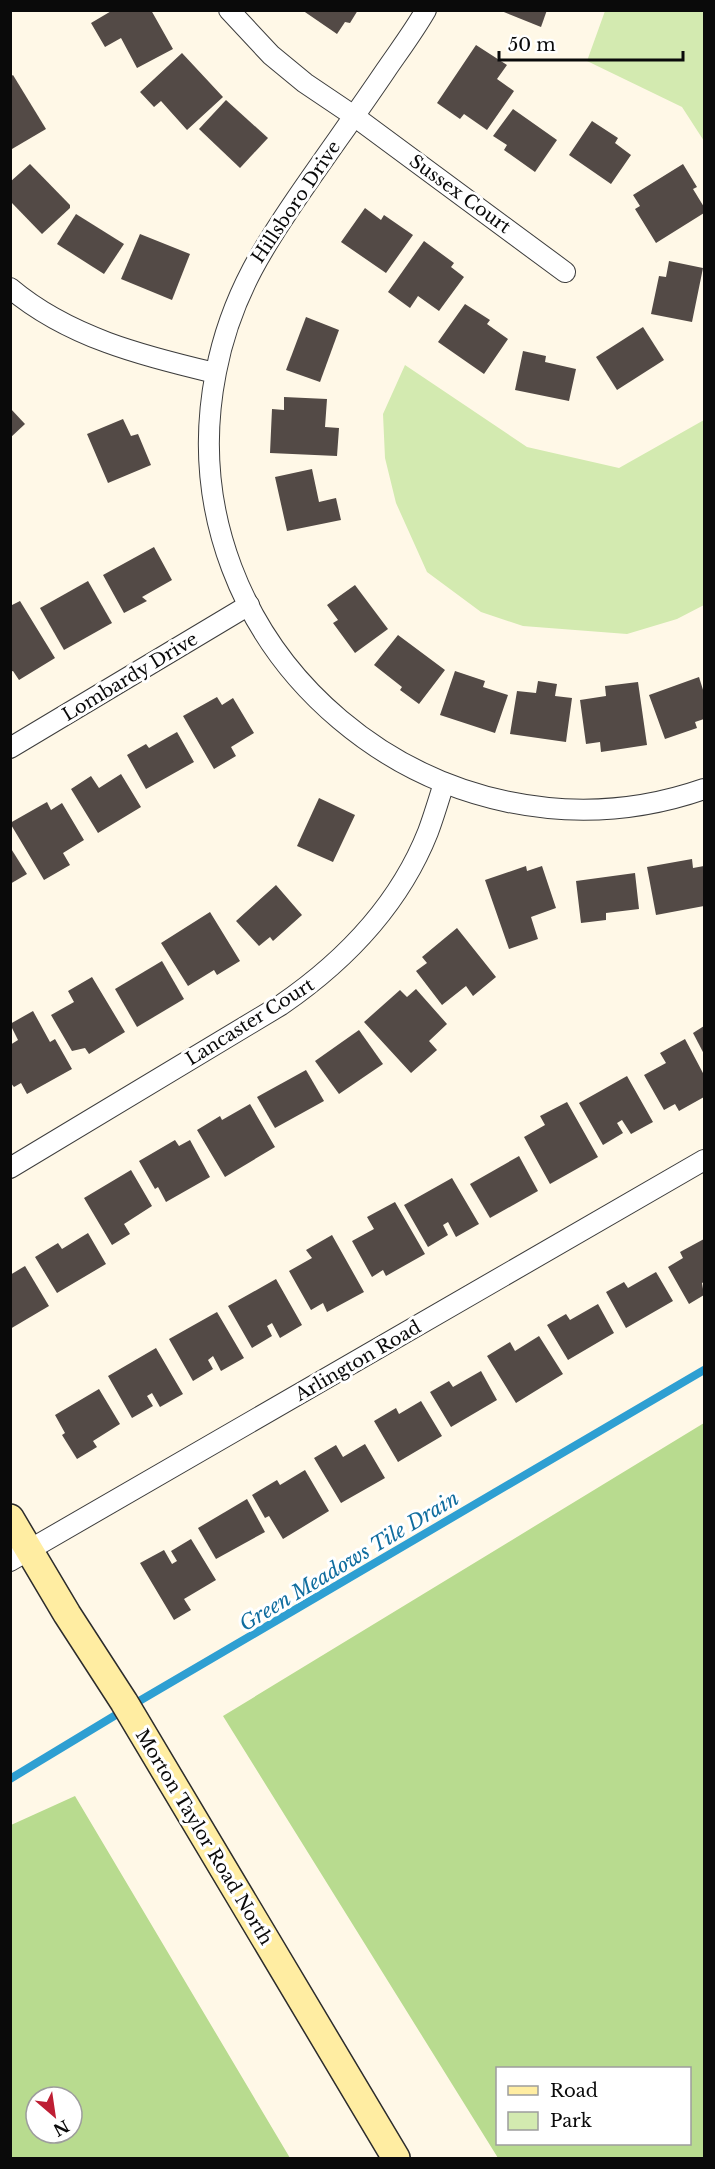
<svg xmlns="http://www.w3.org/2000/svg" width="715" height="2169" font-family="'Libre Baskerville',serif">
<rect width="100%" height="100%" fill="#fff8e7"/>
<g fill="#d3eab0">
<path d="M605 11H704V141L682 107 587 61Z"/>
<path d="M405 365 527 447 619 468 704 420V605L677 619 627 634 523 626 481 612 427 572 396 503 385 458 383 414Z"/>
</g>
<g fill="#b8db8f" fill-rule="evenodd">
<path d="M704 1423V2158H498L223 1716ZM498 2068H690V2144H498Z"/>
<path d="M75 1796 290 2158H11V1825ZM36 2097H72V2133H36Z"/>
</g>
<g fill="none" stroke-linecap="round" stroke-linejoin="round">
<path stroke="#2e9fd2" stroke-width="8" d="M10 1779 129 1707 704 1370"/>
</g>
<g fill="#534a46">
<path d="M113 10H151L173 49 137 68 121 38 105 47 91 23Z"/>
<path d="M302 10H358L350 23 345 22 337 34Z"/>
<path d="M499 10H547L541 27Z"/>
<path d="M476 45 507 65 497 79 514 91 487 130 464 114 460 119 437 103Z"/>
<path d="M182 53 223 97 187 130 161 101 154 107 140 92Z"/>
<path d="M13 75 46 129 12 149 10 146V77Z"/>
<path d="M226 100 268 138 240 168 199 129Z"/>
<path d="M513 109 557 140 535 172 504 150 507 145 493 136Z"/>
<path d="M592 121 618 138 615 143 631 155 611 184 569 155Z"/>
<path d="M30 164 70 205V208L42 234 10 201V182Z"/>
<path d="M683 164 697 187 693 189 704 207V213L656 243 635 209 640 206 633 195Z"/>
<path d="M365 208 381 220 384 215 413 235 386 273 341 242Z"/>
<path d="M76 214 124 244 104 274 57 244Z"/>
<path d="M140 234 190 254 172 300 121 279Z"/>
<path d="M424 241 454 263 451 267 464 277 439 311 418 296 410 308 388 292Z"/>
<path d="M669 261 703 268 692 322 651 314 659 276 666 277Z"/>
<path d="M465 304 490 320 487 324 508 339 484 374 438 342Z"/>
<path d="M306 317 339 330 320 382 286 370Z"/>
<path d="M643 327 664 360 617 390 596 357Z"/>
<path d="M523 351 546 356 545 362 576 369 569 401 515 390Z"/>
<path d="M284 397 327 399 325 427 339 428 337 456 270 453 272 409 284 410Z"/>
<path d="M10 408 25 424 10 438Z"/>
<path d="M123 419 131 436 138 434 151 465 108 483 87 434Z"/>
<path d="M312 469 319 502 336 498 341 520 287 531 275 477Z"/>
<path d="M154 547 172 580 142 597 147 601 124 613 103 575Z"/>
<path d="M88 581 112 623 64 650 40 608Z"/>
<path d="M355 585 388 629 355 653 333 623 338 620 327 605Z"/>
<path d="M20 601 55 658 19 680 13 671 10 672V606Z"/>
<path d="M398 635 445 670 419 704 400 690 402 687 374 665Z"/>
<path d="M455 671 485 681 483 687 508 695 495 733 440 715Z"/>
<path d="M699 677 704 693V719L695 722 697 728 665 739 649 695Z"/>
<path d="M538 681 557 684 555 696 572 698 566 742 510 734 517 691 536 693Z"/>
<path d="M638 682 647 745 601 752 600 742 586 744 580 700 606 696 605 686Z"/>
<path d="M217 697 222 705 233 698 254 733 231 747 236 756 214 769 183 716Z"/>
<path d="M177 732 194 762 146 789 127 755 146 744 149 748Z"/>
<path d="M121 774 141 807 98 833 71 789 91 776 99 788Z"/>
<path d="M319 798 355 815 333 862 297 846Z"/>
<path d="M47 802 51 810 62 803 84 840 63 853 70 865 44 880 10 823Z"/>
<path d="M10 847 27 874 10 884Z"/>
<path d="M692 859 693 868 704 866V906L656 915 647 867Z"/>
<path d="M526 866 527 871 542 866 556 908 531 917 538 939 509 949 485 880Z"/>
<path d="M635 873 639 909 606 913V920L581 923 576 881Z"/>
<path d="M276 885 302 915 273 941 270 937 259 946 236 921Z"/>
<path d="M210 912 240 961 217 975 214 970 188 986 161 943Z"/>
<path d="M457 928 496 977 473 996 466 986 442 1005 416 971 427 963 422 957Z"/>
<path d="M162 961 184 999 137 1027 115 989Z"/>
<path d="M92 977 125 1032 89 1054 85 1048 72 1051 51 1015 74 1002 68 991Z"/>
<path d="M416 989 447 1024 429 1041 437 1050 411 1073 364 1022 400 990 407 997Z"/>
<path d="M33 1011 50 1042 55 1039 72 1069 27 1094 21 1083 14 1087 10 1082V1045L18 1040 10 1024Z"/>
<path d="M704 1026V1054L693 1033Z"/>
<path d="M359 1030 383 1064 339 1094 315 1061Z"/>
<path d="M685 1039 704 1075V1097L679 1111 675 1104 664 1110 644 1075 666 1063 660 1053Z"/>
<path d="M306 1070 324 1101 275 1128 257 1097Z"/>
<path d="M627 1076 653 1122 631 1134 622 1120 617 1123 623 1133 603 1145 579 1103Z"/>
<path d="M567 1102 598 1157 550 1184 524 1137 545 1125 540 1116Z"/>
<path d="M250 1104 275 1147 225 1177 197 1130 220 1116 222 1120Z"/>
<path d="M175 1140 179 1146 190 1140 210 1177 166 1202 158 1187 155 1189 139 1161Z"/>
<path d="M519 1156 538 1191 490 1218 470 1184Z"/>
<path d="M131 1170 152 1206 124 1224 130 1234 112 1245 84 1198Z"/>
<path d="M452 1178 479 1224 456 1237 448 1222 443 1225 448 1235 428 1247 404 1205Z"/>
<path d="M395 1202 425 1254 386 1276 383 1270 372 1277 352 1241 374 1229 367 1217Z"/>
<path d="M88 1233 106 1264 57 1293 35 1257 58 1243 62 1249Z"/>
<path d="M332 1235 364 1292 327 1312 323 1303 311 1310 289 1271 312 1258 306 1250Z"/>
<path d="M704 1239V1282L702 1283 704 1295 689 1304 668 1267 683 1258 680 1252Z"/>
<path d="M25 1266 49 1306 10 1329V1275Z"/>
<path d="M656 1272 673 1301 626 1328 606 1292 624 1282 628 1288Z"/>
<path d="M276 1279 302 1325 280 1338 272 1323 267 1326 272 1336 252 1348 228 1306Z"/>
<path d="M598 1304 614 1333 568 1360 547 1325 566 1314 570 1320Z"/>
<path d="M217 1312 244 1358 221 1371 213 1356 208 1360 213 1369 193 1381 169 1339Z"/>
<path d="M539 1336 563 1374 516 1403 487 1356 510 1342 515 1351Z"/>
<path d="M156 1348 183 1394 160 1407 152 1393 147 1396 153 1406 132 1418 108 1376Z"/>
<path d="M481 1371 497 1400 451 1427 430 1392 449 1381 453 1387Z"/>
<path d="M99 1389 120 1424 93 1441 97 1447 77 1459 62 1435 65 1433 55 1415Z"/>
<path d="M421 1401 442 1436 398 1462 374 1421 396 1408 399 1414Z"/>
<path d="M365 1444 385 1478 341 1503 314 1458 336 1445 343 1457Z"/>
<path d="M305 1470 329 1511 283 1539 269 1516 265 1518 252 1495 277 1480 280 1485Z"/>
<path d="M247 1499 265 1532 216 1559 198 1528Z"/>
<path d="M191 1539 216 1580 184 1599 191 1610 174 1620 140 1563 164 1550 172 1564 177 1561 171 1551Z"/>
</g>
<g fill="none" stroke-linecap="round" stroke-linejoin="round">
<defs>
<g id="street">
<path d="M229 10 271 55 305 83 354 116 565 272"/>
<path d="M426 10C414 31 399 51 386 70 361 107 335 143 310 179 266 242 231 294 216 372 161 651 439 881 704 789"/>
<path d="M10 288C68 337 143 356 215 373"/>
<path d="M10 748 249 605"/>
<path d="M10 1168 281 1005C345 961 399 905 428 832 434 816 439 799 444 783"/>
<path d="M10 1561 704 1160"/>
</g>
<path id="secondary" d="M10 1518 67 1614 124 1702 396 2158"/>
</defs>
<use href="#street" stroke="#3d3d3d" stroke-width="22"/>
<use href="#secondary" stroke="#2c2c2c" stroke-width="30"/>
<use href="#street" stroke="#fff" stroke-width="20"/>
<use href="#secondary" stroke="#ffeda2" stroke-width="27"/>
</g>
<g text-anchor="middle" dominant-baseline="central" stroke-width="6" stroke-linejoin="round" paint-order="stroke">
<g font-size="18" fill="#0a0a0a" stroke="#fff">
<text transform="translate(460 194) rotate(36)">Sussex Court</text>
<text transform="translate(296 202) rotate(-56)">Hillsboro Drive</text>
<text transform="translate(130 677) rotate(-31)">Lombardy Drive</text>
<text transform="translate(250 1022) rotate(-32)">Lancaster Court</text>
<text transform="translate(358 1361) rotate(-30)">Arlington Road</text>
<text transform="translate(204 1837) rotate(59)">Morton Taylor Road North</text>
</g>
<g font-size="20" font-style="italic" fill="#106d9f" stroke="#fff">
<text transform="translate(349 1561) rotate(-31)">Green Meadows Tile Drain</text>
</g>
</g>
<rect width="715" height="2169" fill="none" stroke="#0a0a0a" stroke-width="24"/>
<rect x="496" y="2067" width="195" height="78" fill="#ffffff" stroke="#9d9d9d" stroke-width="1.5"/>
<rect x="508" y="2086" width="30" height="9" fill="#ffeda2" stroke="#9d9d9d" stroke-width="1.5"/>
<text x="550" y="2097" font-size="18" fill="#0a0a0a">Road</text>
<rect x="508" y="2112" width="30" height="18" fill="#d3eab0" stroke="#9d9d9d" stroke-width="1.5"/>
<text x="550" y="2127" font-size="18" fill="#0a0a0a">Park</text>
<g transform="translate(54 2115) rotate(151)"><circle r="28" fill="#ffffff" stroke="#9d9d9d" stroke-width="1.5"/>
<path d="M0-4.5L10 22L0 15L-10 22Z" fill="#be1e33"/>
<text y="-9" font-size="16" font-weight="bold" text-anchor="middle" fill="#0a0a0a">N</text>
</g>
<path d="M499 51v9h184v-9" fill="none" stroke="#0a0a0a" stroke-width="3"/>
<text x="508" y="51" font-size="18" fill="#0a0a0a" stroke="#ffffff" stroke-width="4.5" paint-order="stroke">50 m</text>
</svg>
